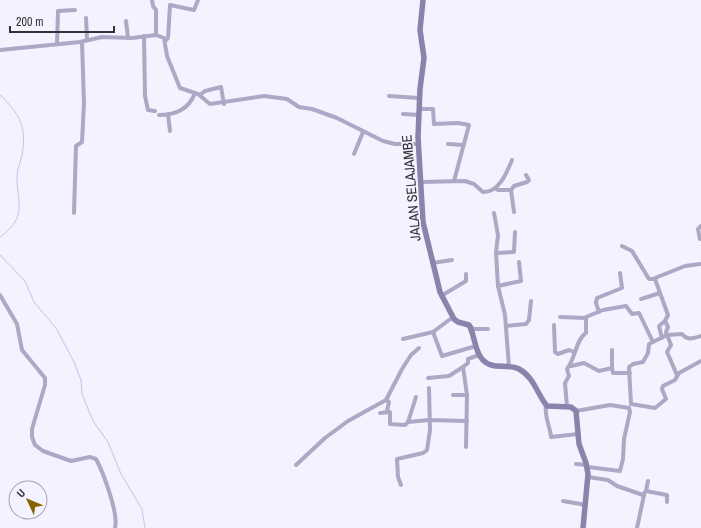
<svg xmlns="http://www.w3.org/2000/svg" width="701" height="528" font-family="'Archivo Narrow',sans-serif">
<rect width="100%" height="100%" fill="#f4f2ff"/>
<g fill="none" stroke-linecap="round" stroke-linejoin="round">
<g stroke="#c8bdfe" stroke-width="1">
<path d="M0 95C20 114 27 127 22 155 21 161 17 169 17 176 17 204 28 217 0 237"/>
<path d="M0 255 25 281 34 302 56 328 74 362 81 380 82 394 93 421 108 442 121 474 142 509 145 528"/>
</g>
<g stroke="#aca8c5" stroke-width="4">
<path d="M152 0 153 6 156 10V35"/>
<path d="M86 18 87 39"/>
<path d="M126 21 128 38"/>
<path d="M144 36 145 96 148 110 155 111"/>
<path d="M165 41 168 38 170 5 194 10 198 0"/>
<path d="M57 44 58 11 75 10"/>
<path d="M0 50 80 42 102 37 132 38 156 35 164 38 167 56 180 88 198 94 210 104 264 96 287 99 299 107 312 109 337 118 383 141 395 144H418"/>
<path d="M200 95 205 91 221 87 224 104"/>
<path d="M389 96 419 98"/>
<path d="M419 109H433L434 124 458 123 469 125 454 181"/>
<path d="M168 114 170 131"/>
<path d="M403 114 419 115"/>
<path d="M159 115C176 115 189 109 195 93"/>
<path d="M448 144 463 145"/>
<path d="M354 154 363 132"/>
<path d="M421 182 465 181 474 184 483 192C499 193 507 172 512 160"/>
<path d="M495 188 498 190H511L514 212"/>
<path d="M511 190 514 186 527 182 529 180 526 175"/>
<path d="M74 213 76 146 82 142 84 103 82 42"/>
<path d="M494 213 498 235 496 253 498 286 505 315 509 367"/>
<path d="M700 239 698 229 701 226"/>
<path d="M622 246 632 251 649 279H655L668 315 665 321 668 327 666 332 671 345 667 352 677 375"/>
<path d="M496 253 514 252 515 232"/>
<path d="M432 263 452 260"/>
<path d="M655 278 685 266 700 264"/>
<path d="M498 286 521 281 519 262"/>
<path d="M0 295 17 324 22 350 45 378V385L32 429V437L35 445 43 451 71 461 90 457 96 459C103 472 119 514 115 528"/>
<path d="M441 296 466 281V274"/>
<path d="M641 299 660 293"/>
<path d="M599 312 596 303 597 298 622 288 620 273"/>
<path d="M560 317 585 318"/>
<path d="M554 325 555 352 558 354 569 350 574 352"/>
<path d="M470 326 474 329H488"/>
<path d="M506 326 526 324 529 320 531 301"/>
<path d="M433 332 442 356 476 346"/>
<path d="M662 338 659 326 665 321"/>
<path d="M403 339 433 332 453 317"/>
<path d="M571 366 584 363 599 371 612 368V350"/>
<path d="M612 368 613 373H630"/>
<path d="M428 378 449 376 463 367"/>
<path d="M453 395H467"/>
<path d="M386 400 389 402 387 411"/>
<path d="M631 404 629 367 633 364 643 362 648 353 649 344 667 335 682 334C687 341 694 338 701 336"/>
<path d="M631 404 655 408 666 399 662 389 663 386 675 380 679 373 701 361"/>
<path d="M546 405C544 416 550 426 551 437L578 434"/>
<path d="M567 407 565 383 569 376 567 369C575 360 576 339 586 333V317L603 310 626 306 632 314 639 313 653 342"/>
<path d="M576 411 610 405 629 408 630 412 624 439 623 459 620 471 588 467"/>
<path d="M380 413 390 412V424L405 425 408 422 429 420 467 421"/>
<path d="M408 422 416 397"/>
<path d="M466 447 467 395 463 367 468 363V359L479 355"/>
<path d="M576 464 587 465"/>
<path d="M296 465 325 438 348 421 386 400 402 369 411 355 419 348"/>
<path d="M588 477 608 480 617 486 643 495 646 491 667 495V502"/>
<path d="M401 485 398 477 397 459 423 453 427 450 430 430 429 388"/>
<path d="M646 491 648 481"/>
<path d="M563 501 586 505"/>
<path d="M637 528 644 495"/>
</g>
<path stroke="#8a84ad" stroke-width="5.5" d="M423 0 420 30 424 58 420 89 418 137 423 222 440 292 454 319 458 322 469 325C475 335 474 350 482 359 492 371 507 363 519 369 534 377 537 394 547 406L571 407 576 411 579 444 586 463 588 474 583 528"/>
</g>
<g text-anchor="middle" dominant-baseline="central" stroke-width="3" stroke-linejoin="round" paint-order="stroke">
<g font-size="14" fill="#323136" stroke="#f4f2ff">
<text transform="translate(411 188) rotate(-95)">JALAN SELAJAMBE</text>
</g>
</g>
<g transform="translate(28 500) rotate(314)"><circle r="19" fill="#f4f2ff" stroke="#a6a5af"/>
<path d="M0-3L7 15L0 10L-7 15Z" fill="#896200"/>
<text y="-6" font-size="11" font-weight="bold" text-anchor="middle" fill="#323136">U</text>
</g>
<path d="M10 26v6h104v-6" fill="none" stroke="#323136" stroke-width="2"/>
<text x="16" y="26" font-size="12" fill="#323136" stroke="#f4f2ff" stroke-width="3" paint-order="stroke">200 m</text>
</svg>
